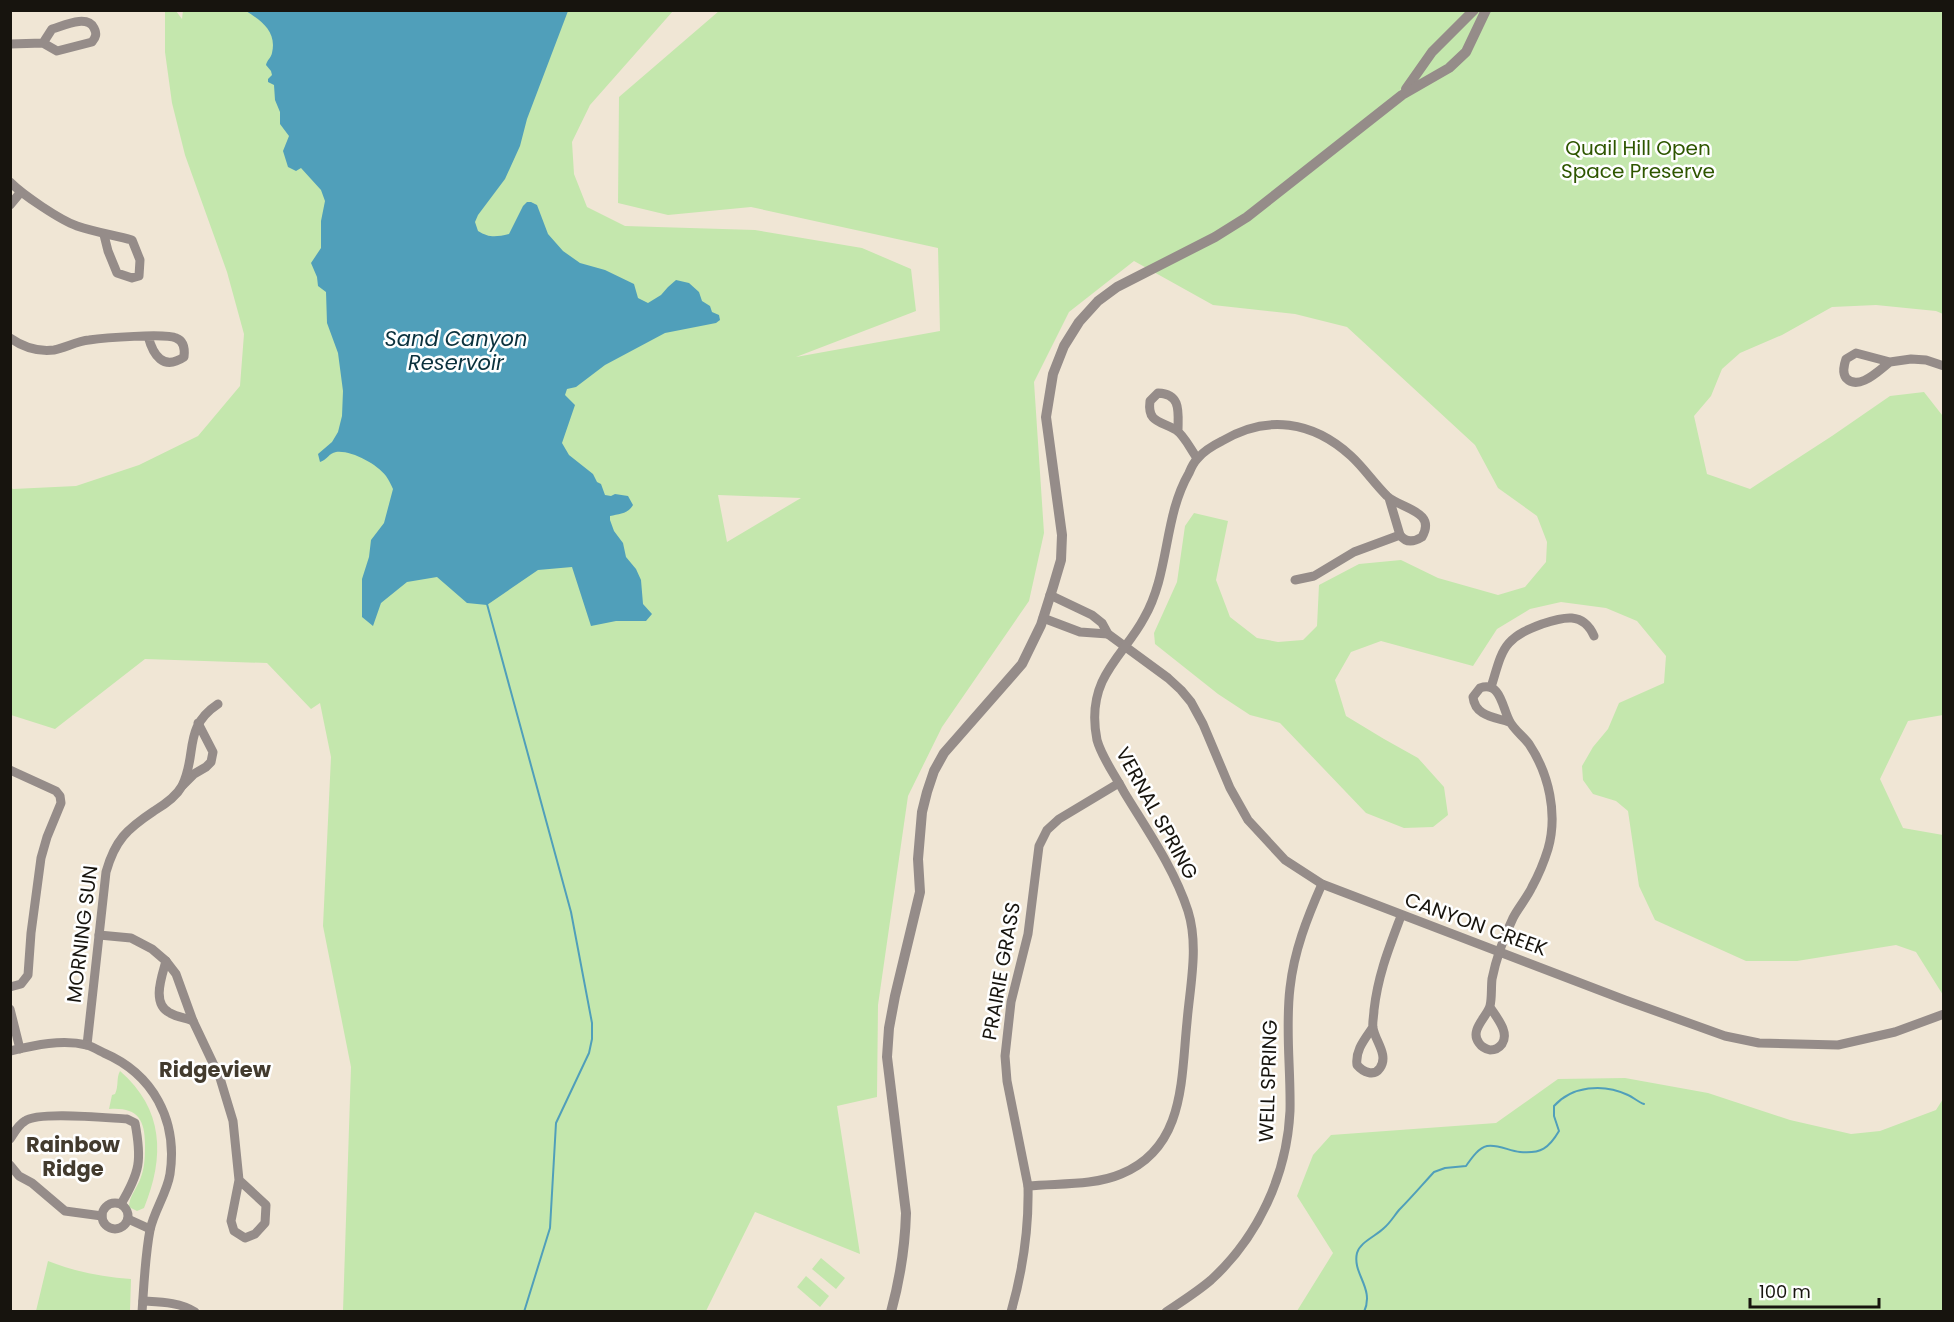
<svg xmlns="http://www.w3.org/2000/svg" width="1954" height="1322" font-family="Poppins,sans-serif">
<rect width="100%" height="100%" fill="#f0e6d5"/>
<g fill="#c4e7ad" fill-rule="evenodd">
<path d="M183 10 673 11 590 105 572 142 574 174 587 207 625 226 755 230 862 248 911 269 916 311 796 357 940 331 938 248 751 207 668 215 618 203 619 97 719 11H1943V314L1936 311 1876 305 1832 307 1782 335 1740 353 1722 369 1711 396 1694 416 1707 474 1750 489 1832 436 1890 396 1924 392 1942 415 1944 423 1943 715 1908 721 1880 779 1903 828 1943 835V995L1916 952 1896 945 1797 961H1746L1655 920 1639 886 1628 811 1616 801 1593 794 1583 780 1582 766 1593 747 1608 729 1619 703 1664 683 1666 656 1637 621 1606 608 1561 602 1530 609 1497 629 1473 666 1381 641 1351 652 1335 680 1346 716 1384 739 1418 758 1444 787 1448 815 1433 827 1404 828 1366 813 1280 723 1250 715 1218 694 1155 644 1154 633 1177 582 1185 526 1194 513 1228 521 1216 580 1230 617 1257 638 1278 642 1303 640 1317 626 1319 585 1359 564 1401 560 1438 578 1498 595 1525 587 1546 562 1547 542 1537 516 1498 488 1475 445 1347 327 1295 314 1213 305 1134 261 1069 312 1034 382 1044 533 1029 601 942 727 908 796 878 1005 877 1097 837 1106 860 1254 755 1212 706 1311H343L351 1067 323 926 331 757 320 703 311 709 267 663 145 659 55 729 11 715 10 487 13 489 76 486 139 465 198 436 240 386 244 334 227 272 185 155 172 103 165 52V11H176L182 19ZM718 495 801 498 727 542Z"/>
<path d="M120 1071C164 1109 165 1157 144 1208L137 1211 129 1207C129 1196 138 1187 141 1177 145 1166 145 1155 145 1144 145 1118 136 1107 109 1109L112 1095 115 1094C119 1086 116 1078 120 1071Z"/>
<path d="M1625 1078 1708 1093 1790 1120 1851 1134 1880 1131 1936 1110 1943 1099V1311H1297L1333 1253 1297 1196 1313 1155 1331 1135 1496 1123 1558 1079Z"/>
<path d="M821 1258 845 1278 836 1289 812 1269Z"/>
<path d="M48 1261C76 1272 102 1277 131 1279L130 1311H36Z"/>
<path d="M806 1276 829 1296 820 1307 797 1287Z"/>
</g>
<path fill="#509fba" d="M246 11H568L527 119 520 146 505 179 478 215 475 222 478 231C489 238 496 237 509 234L523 206 527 202H531L537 205 548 234 563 251 580 263 605 270 634 284 638 298 648 303 661 295 668 287 676 280 689 283 699 292 702 301 710 306 712 312 719 315 720 320 716 323 665 333 605 365 576 387 567 389 565 395 575 405 562 443 569 455 593 474 597 482 601 484 605 495 611 496 615 494 628 496 633 505C628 514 619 514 610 516V520L614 531 623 543 626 557 636 569 641 580 643 604 652 614 646 621H616L591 626 572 567 538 570 487 605 467 603 437 577 407 582 381 603 373 626 362 617V579L369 557 371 540 384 523 393 489C391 485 389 480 386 476 377 464 351 450 336 452 329 453 327 460 320 462L318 454 332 442 338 432 342 416 343 391 338 353 327 323 326 292 318 286 317 277 311 263 321 248V221L325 201 321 190 301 168 296 171 288 167 283 151 289 136 280 124V112L275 100 274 85 268 82V79L272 75 271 71 266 65C267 60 271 58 272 53 277 32 262 21 246 11Z"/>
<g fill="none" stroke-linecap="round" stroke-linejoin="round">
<g stroke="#509fba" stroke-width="2">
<path d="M487 604 571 912 592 1023V1039L589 1053 556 1123 550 1228 524 1312"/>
<path d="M1364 1312C1375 1288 1352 1274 1357 1253 1360 1242 1376 1236 1384 1228 1390 1223 1394 1216 1399 1210 1411 1198 1422 1185 1434 1172L1445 1168 1466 1166C1471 1159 1478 1148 1487 1146 1498 1144 1509 1151 1520 1152 1541 1154 1549 1148 1559 1131L1554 1116V1106C1572 1086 1603 1083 1628 1095 1633 1097 1638 1102 1644 1104"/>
</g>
<g stroke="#958c89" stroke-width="9">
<path d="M10 44 43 43 57 51 92 42C96 37 97 34 94 28 87 14 63 26 52 29L43 43"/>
<path d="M10 182C23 195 60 220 77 226 95 232 113 235 132 240L140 260 139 276 132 278 117 273 108 251 104 235"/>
<path d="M10 205 20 193"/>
<path d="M10 338C23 347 38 352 54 350 65 348 77 341 89 340 103 338 166 333 176 338 184 341 185 349 184 357 163 371 153 355 148 336"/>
<path d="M1890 362C1880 369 1859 392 1846 378 1842 372 1844 365 1846 359L1856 353 1890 362 1911 359 1926 360 1944 366"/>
<path d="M1178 431C1178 413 1182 394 1158 393L1150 401C1147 423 1161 421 1176 430 1184 435 1191 450 1197 458"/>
<path d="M1295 580 1314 576 1354 552 1400 535"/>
<path d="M1050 595 1092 615 1102 623 1108 634 1168 678 1181 690 1191 702 1203 724 1230 788 1248 820 1285 860 1322 884 1625 1000 1725 1036 1759 1043 1838 1045 1895 1032 1944 1014"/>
<path d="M1043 618 1080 632 1108 634"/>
<path d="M1491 687C1496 673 1499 654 1509 643 1518 633 1529 629 1542 624 1563 617 1583 611 1594 636"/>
<path d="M10 770 56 791 60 796 61 803 47 837 41 858 31 933 28 975 21 984 10 987"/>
<path d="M183 785 194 774 206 767 211 762 213 752 198 723"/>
<path d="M99 935 131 938 152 949 166 961 176 974 193 1021 220 1078 233 1121 239 1180 231 1221 234 1231 245 1238 255 1234 265 1223 266 1205 239 1180"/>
<path d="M166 961C162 976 151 1004 170 1013 177 1017 186 1018 193 1021"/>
<path d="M1490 1007C1496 1017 1510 1032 1502 1044 1499 1048 1495 1050 1490 1050 1486 1049 1481 1046 1479 1043 1469 1030 1487 1017 1490 1006 1492 998 1491 988 1492 979 1496 959 1504 937 1513 918 1518 908 1527 898 1532 887 1538 876 1544 862 1548 849 1558 814 1549 774 1529 744 1523 736 1513 729 1509 720 1502 706 1500 681 1480 688L1473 697C1475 716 1494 717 1509 722"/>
<path d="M10 1009 20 1049"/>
<path d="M1373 1027C1365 1039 1355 1050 1357 1065 1363 1072 1374 1077 1380 1068 1389 1055 1375 1041 1373 1028 1372 1023 1374 1015 1374 1010 1378 975 1389 948 1401 916"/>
<path d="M87 1045 106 872C115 840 127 829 154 811 164 805 176 797 182 786 198 754 182 728 218 704"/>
<path d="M10 1051C35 1045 62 1039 87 1045 93 1047 98 1050 104 1053 153 1074 178 1120 170 1174 167 1193 154 1211 150 1230 145 1256 144 1285 142 1312"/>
<path d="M10 1139C14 1133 18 1125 25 1121 38 1111 107 1118 127 1119L135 1123C142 1160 140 1172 121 1204"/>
<path d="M10 1165 19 1176 32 1183 65 1211 102 1216"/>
<path d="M1028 1186C1057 1183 1093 1186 1121 1174 1185 1148 1181 1080 1187 1022 1190 986 1199 946 1188 911 1174 868 1147 830 1124 792 1115 775 1102 758 1097 740 1093 720 1094 700 1102 682 1113 658 1132 641 1144 618 1170 573 1163 518 1189 473 1191 468 1194 462 1198 458 1204 451 1214 445 1222 441 1267 414 1313 421 1351 456 1364 468 1374 483 1387 496 1401 509 1437 511 1422 537 1414 542 1406 543 1400 535L1389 498"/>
<circle cx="115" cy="1216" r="13"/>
<path d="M128 1219 150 1229"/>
<path d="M143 1301C160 1302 180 1302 195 1312"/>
<path d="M1011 1312C1023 1270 1029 1229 1028 1186L1007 1081 1005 1056 1011 1002 1028 934 1039 846 1047 830 1059 819 1119 783"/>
<path d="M1166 1312C1181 1302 1197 1292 1211 1280 1258 1237 1287 1175 1290 1111 1291 1070 1285 1029 1290 988 1294 951 1307 918 1322 884"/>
</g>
<g stroke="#958c89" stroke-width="10">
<path d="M1406 89 1432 52 1474 10"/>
<path d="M891 1312C900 1279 905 1247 906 1213L887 1057 889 1028 895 996 920 892 918 859 922 812 927 792 934 771 944 753 1022 664 1041 625 1053 587 1061 560 1062 535 1046 417 1053 374 1064 346 1079 322 1098 301 1117 287 1215 237 1247 217 1402 95 1449 68 1466 52 1486 10"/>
</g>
</g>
<g text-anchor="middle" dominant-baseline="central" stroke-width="5" stroke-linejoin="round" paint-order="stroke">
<g font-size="20" fill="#2e5600" stroke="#fff">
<text x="1638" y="148">Quail Hill Open<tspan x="1638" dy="23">Space Preserve</tspan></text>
</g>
<g font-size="20" fill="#17140e" stroke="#fff">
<text transform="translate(1157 813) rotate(61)">VERNAL SPRING</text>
<text transform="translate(1476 924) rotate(20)">CANYON CREEK</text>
<text transform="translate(82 934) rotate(-83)">MORNING SUN</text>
<text transform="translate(1001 971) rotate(-80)">PRAIRIE GRASS</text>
<text transform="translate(1268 1081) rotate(-88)">WELL SPRING</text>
</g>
<g font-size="21" font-style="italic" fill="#0b313d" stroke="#fff">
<text x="456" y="338">Sand Canyon<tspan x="456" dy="24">Reservoir</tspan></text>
</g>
<g font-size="21" font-weight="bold" fill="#433b2e" stroke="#fff">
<text x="215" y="1069">Ridgeview</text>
<text x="73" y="1144">Rainbow<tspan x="73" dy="24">Ridge</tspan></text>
</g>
</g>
<rect width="1954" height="1322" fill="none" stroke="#17140e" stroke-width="24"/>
<path d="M1750 1298v9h129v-9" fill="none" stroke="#17140e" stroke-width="3"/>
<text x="1759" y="1298" font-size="18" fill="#17140e" stroke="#ffffff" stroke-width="4.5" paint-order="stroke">100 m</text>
</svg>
